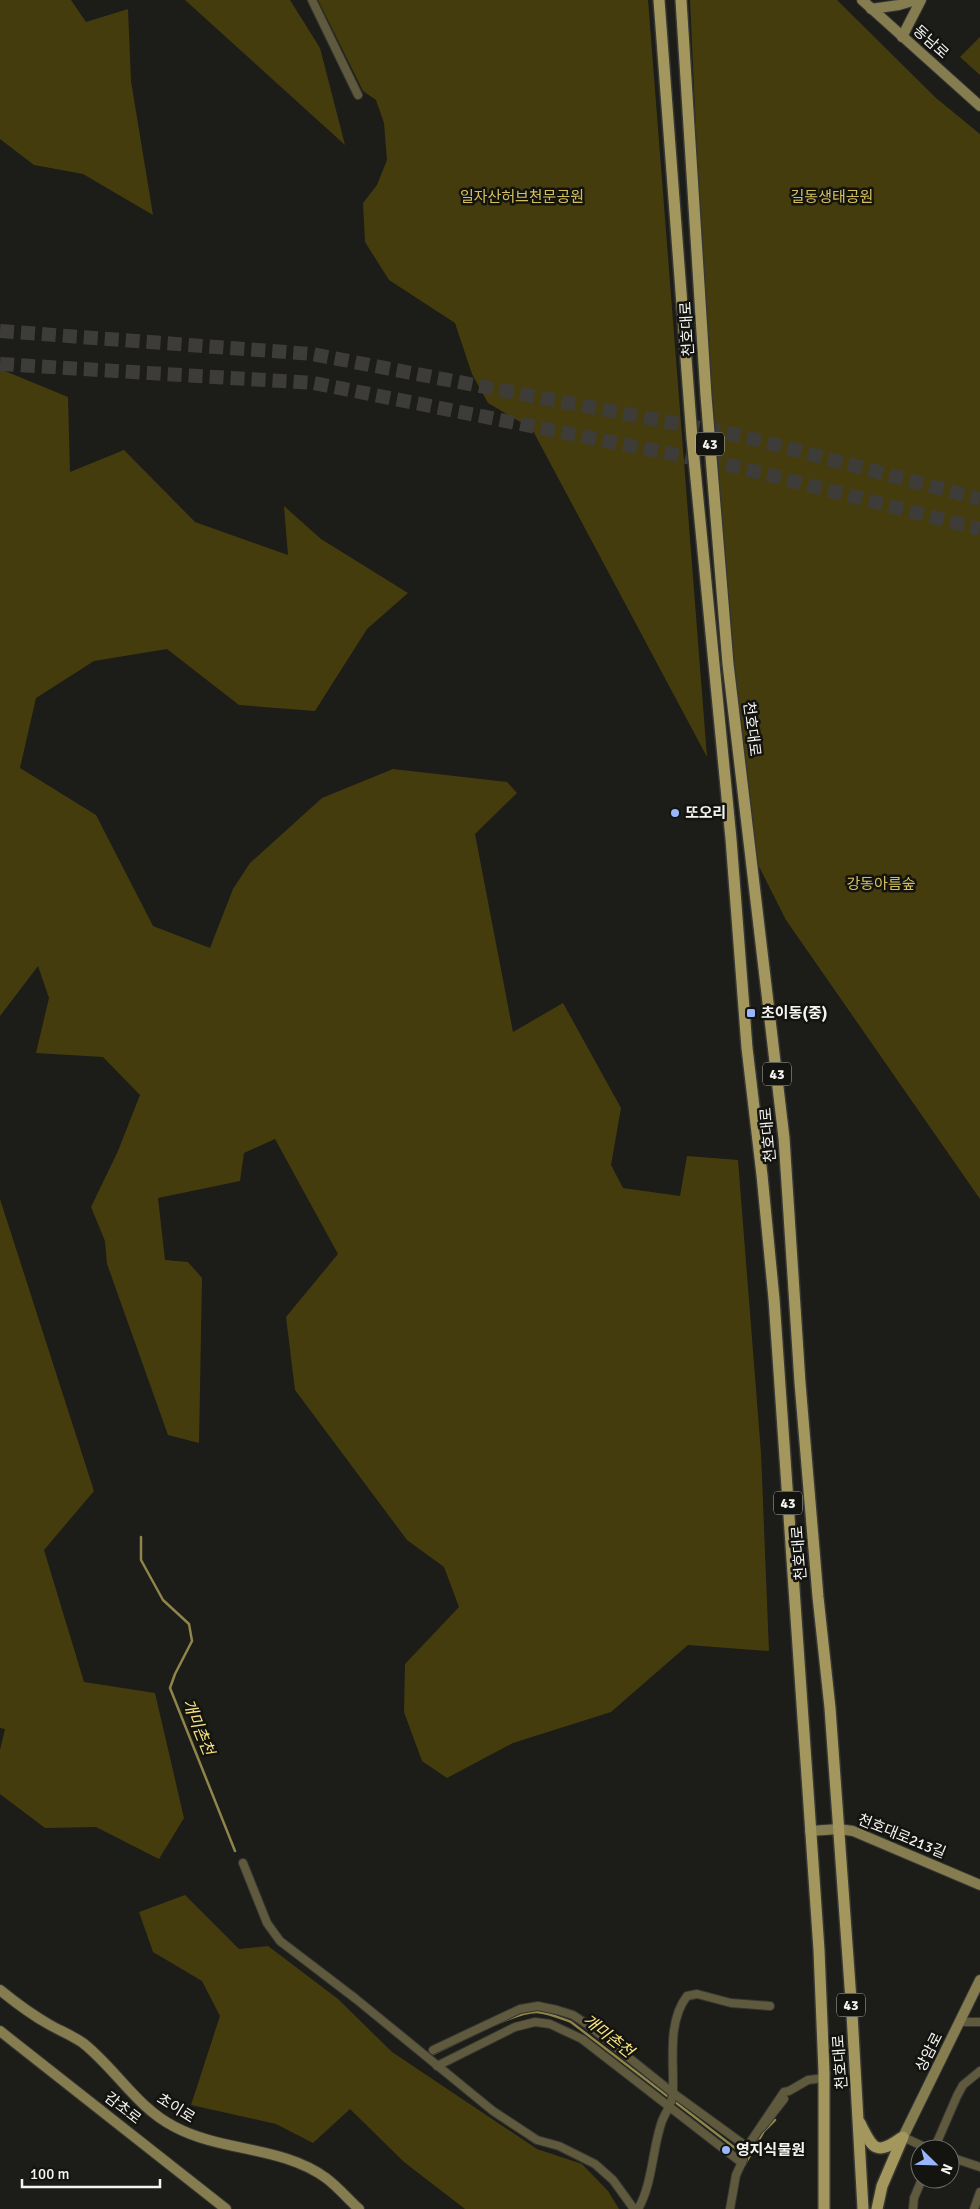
<svg xmlns="http://www.w3.org/2000/svg" width="980" height="2209" font-family="Signika,'Noto Sans KR',sans-serif">
<rect width="100%" height="100%" fill="#1c1c18"/>
<g fill="#453c0e">
<path d="M0 0H71L86 22 128 9 131 81 153 215 83 174 34 165 0 139Z"/>
<path d="M185 0H290L320 48 345 145Z"/>
<path d="M318 0H648L707 757 532 429 488 403 472 374 455 323 389 280 365 242 363 203 377 185 387 160 384 123 376 100 363 91Z"/>
<path d="M690 0H837L936 98 980 134V1199L786 920 745 839 710 440Z"/>
<path d="M980 37V75L960 57Z"/>
<path d="M0 369 68 397 70 472 124 450 195 522 288 555 284 506 321 539 408 593 367 629 315 711 239 705 167 649 94 661 36 698 20 768 96 815 153 926 210 948 233 889 250 863 322 798 393 769 507 782 517 793 475 834 513 1032 563 1003 621 1108 611 1165 623 1188 680 1196 687 1156 738 1160 761 1453 769 1651 688 1645 611 1712 513 1743 447 1778 422 1761 404 1712 405 1664 459 1607 444 1567 407 1540 295 1390 286 1317 338 1254 275 1139 244 1153 240 1181 158 1198 165 1260 188 1262 202 1278 199 1443 168 1435 107 1264 105 1241 91 1207 118 1151 140 1095 103 1057 36 1053 49 998 38 966 0 1016Z"/>
<path d="M0 1199 94 1491 44 1550 84 1682 155 1693 184 1818 159 1859 96 1827 45 1828 0 1794V1750L5 1729 0 1728Z"/>
<path d="M185 1895 239 1949 268 1946 338 1999 392 2052 537 2149 582 2164 608 2191 619 2209H465L404 2162 350 2109 313 2143 276 2124 191 2105 220 2016 202 1981 153 1952 139 1912Z"/>
</g>
<g fill="none" stroke-linecap="round" stroke-linejoin="round">
<g stroke="#8f854a" stroke-width="2.5">
<path d="M141 1537V1560L163 1600 189 1624 192 1641 175 1674 170 1688 235 1851"/>
<path d="M433 2054C456 2044 515 2011 537 2012 549 2013 560 2018 571 2022L748 2158"/>
<path d="M744 2166 764 2131 775 2120"/>
</g>
<g stroke="#3d3c39" stroke-width="14" stroke-dasharray="14 7" stroke-linecap="butt">
<path d="M0 331 312 354 742 436 980 499"/>
<path d="M0 364 314 383 738 467 980 529"/>
</g>
<defs>
<g id="street">
<path d="M312 0 358 95"/>
<path d="M243 1863 267 1923 280 1941 356 1999 493 2111 537 2140 559 2146 595 2164 613 2180 634 2209"/>
<path d="M961 2022H980"/>
<path d="M433 2050 520 2009 538 2006 557 2010 573 2015 588 2025 673 2093 750 2149"/>
<path d="M437 2066 515 2027 535 2022 550 2024 582 2039 742 2163"/>
<path d="M762 2127 784 2099"/>
<path d="M903 2137 929 2149"/>
<path d="M934 2149 957 2096 963 2085 980 2071"/>
<path d="M950 2157 980 2167"/>
<path d="M739 2159 784 2092 789 2091 808 2080 824 2078"/>
<path d="M638 2209C653 2183 652 2149 662 2121 666 2111 673 2103 673 2092 674 2061 667 2022 687 1996L697 1994 731 2003 770 2006"/>
<path d="M730 2209 736 2175 743 2160"/>
<path d="M913 2209 914 2198 922 2179"/>
<path d="M974 2209 980 2192"/>
</g>
<g id="secondary">
<path d="M862 0 980 106"/>
<path d="M871 9 899 5 916 0"/>
<path d="M902 37 921 0"/>
<path d="M810 1831 839 1829 853 1831 980 1885"/>
<path d="M0 1990C16 2003 32 2015 50 2025 61 2031 73 2036 83 2043 116 2069 137 2108 175 2127 222 2152 282 2146 326 2178 338 2187 348 2199 359 2209"/>
<path d="M0 2031 226 2209"/>
<path d="M903 2137 980 1980"/>
</g>
<g id="primary">
<path d="M659 0 692 438 731 839 747 1048 762 1175 774 1299 819 1950 824 2072V2209"/>
<path d="M681 0 706 396 728 664 784 1138 800 1383 818 1597 830 1708 852 2014 863 2209"/>
<path d="M860 2123C872 2147 875 2157 901 2138"/>
<path d="M877 2209 882 2186 903 2137"/>
</g>
</defs>
<use href="#street" stroke="#363632" stroke-width="10"/>
<use href="#secondary" stroke="#363632" stroke-width="12"/>
<use href="#primary" stroke="#363632" stroke-width="14"/>
<use href="#street" stroke="#5f593e" stroke-width="8"/>
<use href="#secondary" stroke="#857c50" stroke-width="10"/>
<use href="#primary" stroke="#a3975d" stroke-width="11"/>
</g>
<g fill="#97b6fd" stroke="#13130f" stroke-width="2">
<circle cx="675" cy="813" r="5"/>
<rect x="746" y="1008" width="10" height="10" rx="2.5"/>
<circle cx="726" cy="2150" r="5"/>
</g>
<g text-anchor="middle" dominant-baseline="central" stroke-width="5" stroke-linejoin="round" paint-order="stroke">
<g fill="#13130f" stroke="#b1b0ae" stroke-width="1">
<rect x="696" y="432.5" width="28" height="23" rx="4"/>
<rect x="763" y="1062.5" width="28" height="23" rx="4"/>
<rect x="774" y="1491.5" width="28" height="23" rx="4"/>
<rect x="837" y="1993.5" width="28" height="23" rx="4"/>
</g>
<g font-size="14" font-weight="bold" fill="#f5f4f2">
<text x="710" y="444">43</text>
<text x="777" y="1074">43</text>
<text x="788" y="1503">43</text>
<text x="851" y="2005">43</text>
</g>
<g font-size="15" fill="#f5f4f2" stroke="#13130f">
<text transform="translate(931 42) rotate(42)">동남로</text>
<text transform="translate(687 329) rotate(-93)">천호대로</text>
<text transform="translate(752 729) rotate(83)">천호대로</text>
<text transform="translate(768 1135) rotate(-95)">천호대로</text>
<text transform="translate(799 1553) rotate(-94)">천호대로</text>
<text transform="translate(902 1836) rotate(22)">천호대로213길</text>
<text transform="translate(929 2052) rotate(-63)">상암로</text>
<text transform="translate(840 2062) rotate(-94)">천호대로</text>
<text transform="translate(123 2108) rotate(38)">감초로</text>
<text transform="translate(176 2108) rotate(32)">초이로</text>
</g>
<g font-size="15" fill="#d5c05d" stroke="#13130f">
<text x="522" y="197">일자산허브천문공원</text>
<text x="832" y="197">길동생태공원</text>
<text x="881" y="884">강동아름숲</text>
</g>
<g font-size="15" font-weight="bold" fill="#f5f4f2" stroke="#13130f" text-anchor="start">
<text x="685" y="813">또오리</text>
<text x="761" y="1013">초이동(중)</text>
<text x="736" y="2150">영지식물원</text>
</g>
<g font-size="16" font-style="italic" fill="#fbe582" stroke="#13130f">
<text transform="translate(198 1727) rotate(68)">개미촌천</text>
<text transform="translate(608 2036) rotate(38)">개미촌천</text>
</g>
</g>
<g transform="translate(935 2164) rotate(113)"><circle r="24" fill="#13130f" stroke="#6d6d6a"/>
<path d="M0-4L9 19L0 12L-9 19Z" fill="#97b6fd"/>
<text y="-8" font-size="14" font-weight="bold" text-anchor="middle" fill="#f5f4f2">N</text>
</g>
<path d="M22 2179v8h138v-8" fill="none" stroke="#f5f4f2" stroke-width="2.5"/>
<text x="30" y="2179" font-size="15" fill="#f5f4f2" stroke="#13130f" stroke-width="4" paint-order="stroke">100 m</text>
</svg>
